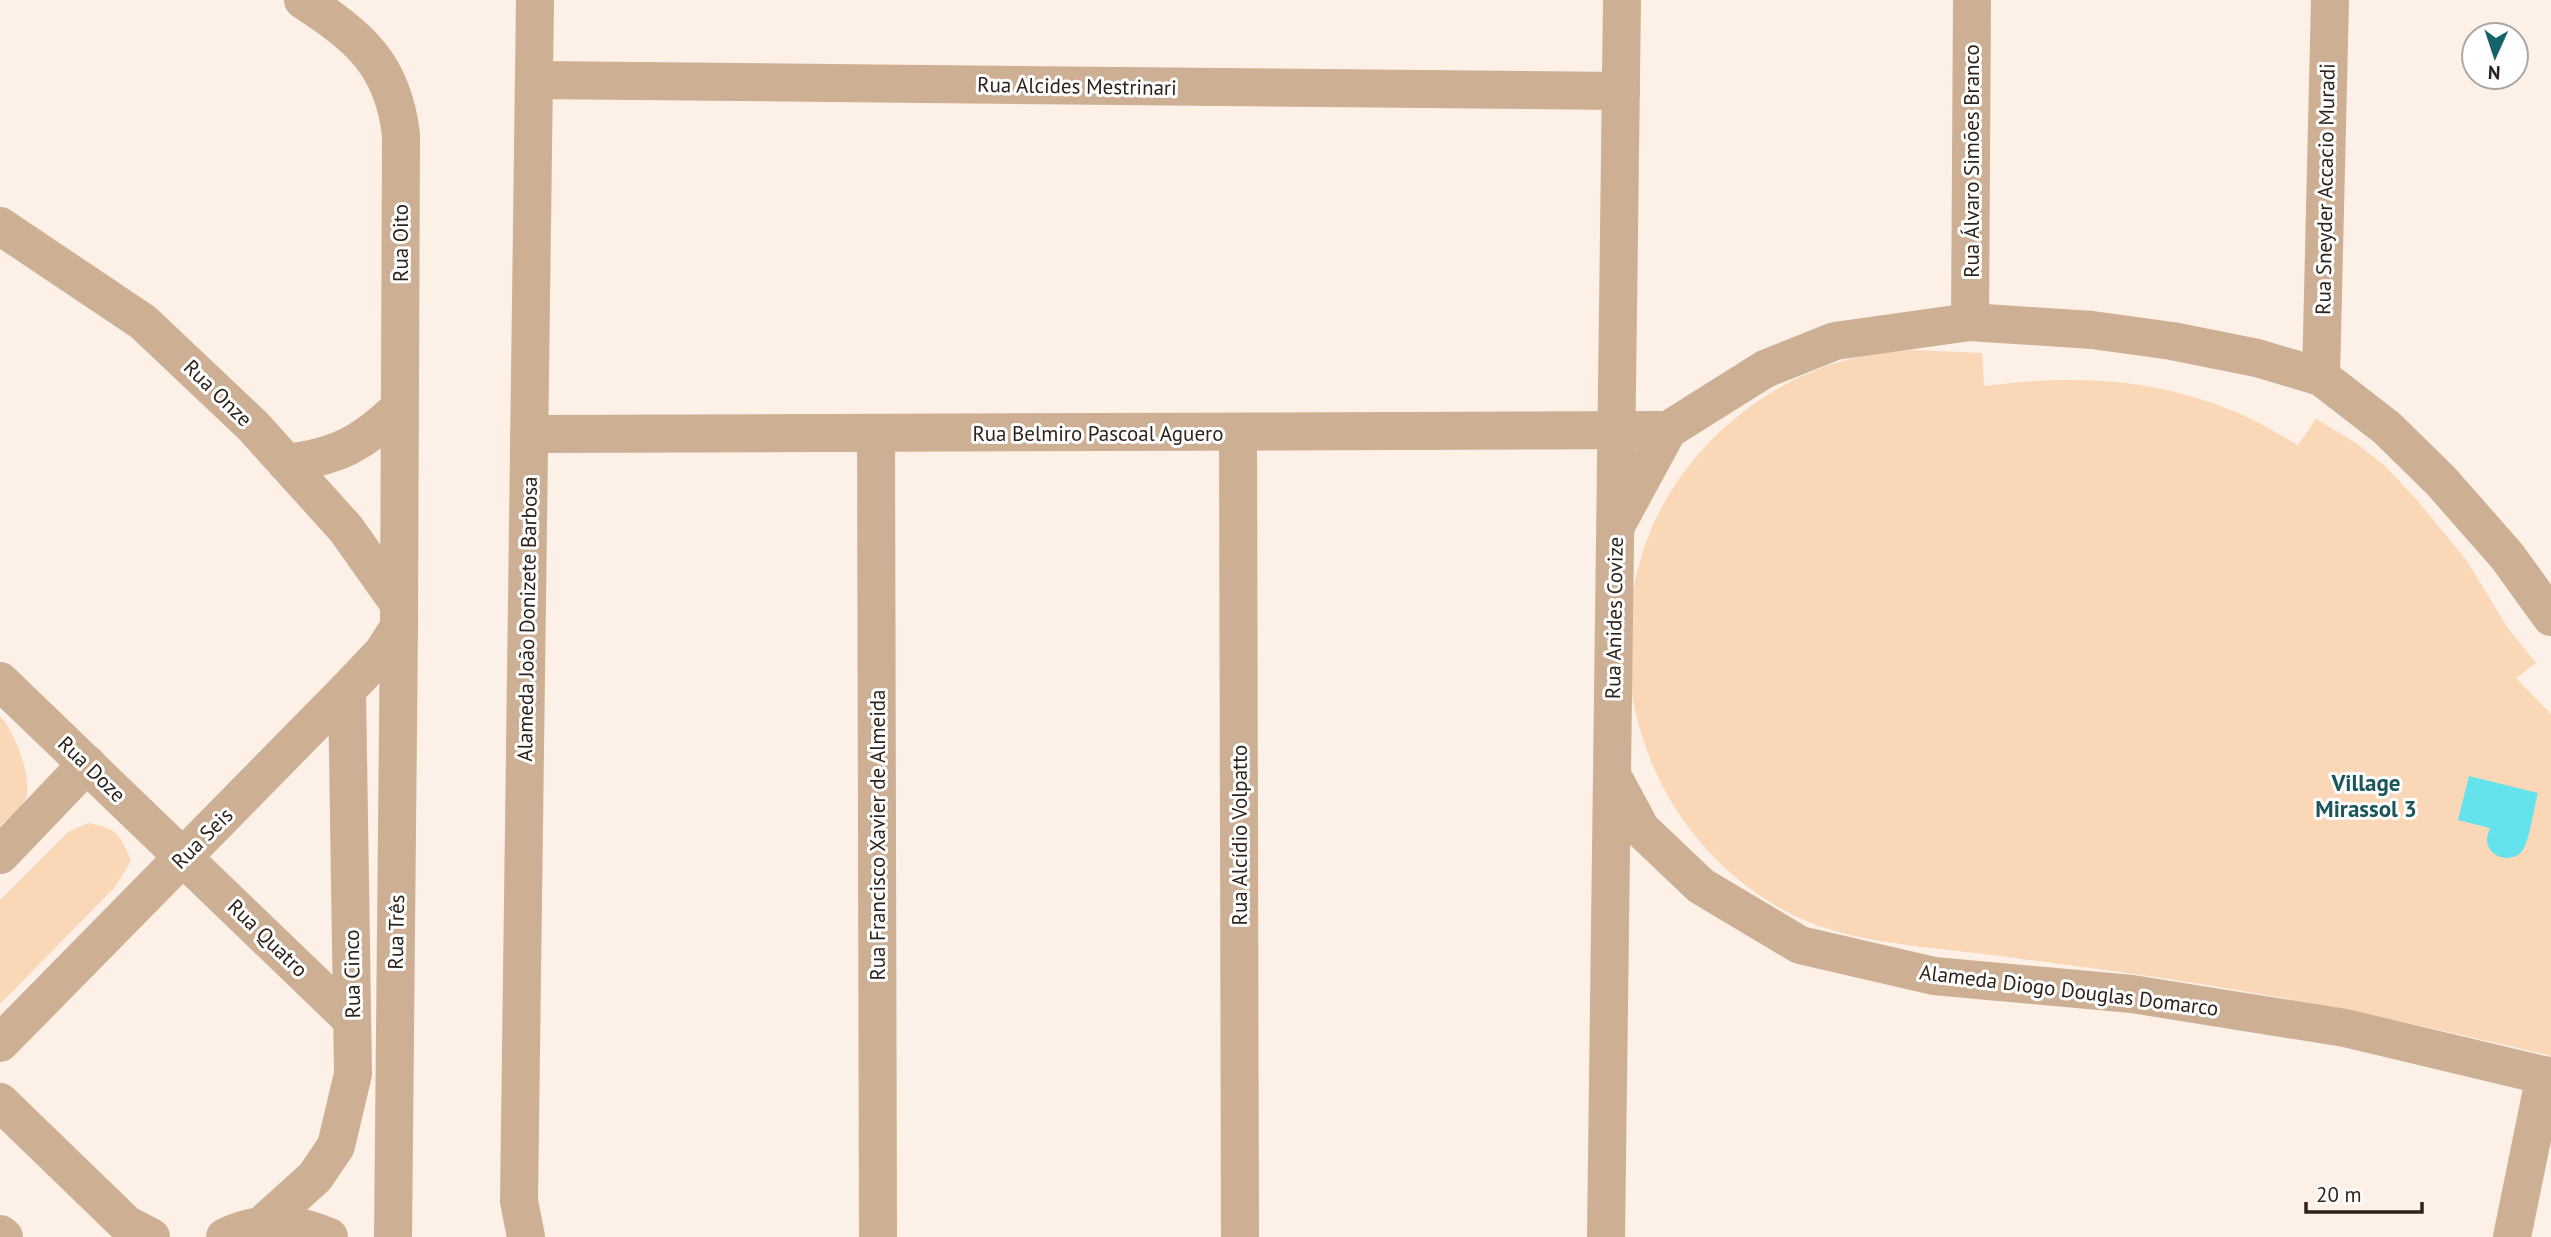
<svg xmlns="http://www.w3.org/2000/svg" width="2551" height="1237" font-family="'PT Sans',sans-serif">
<rect width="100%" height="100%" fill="#fcf0e7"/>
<g fill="#fad7b7">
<path d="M1911 350 1982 353 1984 386C2077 374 2164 378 2251 419 2267 427 2282 436 2298 445L2316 419 2356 443 2386 467 2416 499 2467 561 2507 627 2536 663 2516 678 2551 714V1056C2407 1021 2261 991 2113 971 2061 964 2010 957 1958 951 1902 944 1842 940 1791 914 1650 842 1590 669 1653 525 1692 438 1778 370 1873 354 1885 352 1899 351 1911 350Z"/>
<path d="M0 716C14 730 33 778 26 798 22 808 7 819 0 826Z"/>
<path d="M88 823C117 829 119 833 131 861L115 887 0 1004V900L68 832Z"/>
</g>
<path fill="#65e3ec" d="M2469 776 2538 793C2534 807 2530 837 2524 848 2515 865 2487 859 2487 839 2487 835 2489 832 2490 828L2458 820Z"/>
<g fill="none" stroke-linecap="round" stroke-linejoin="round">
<g stroke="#cdaf94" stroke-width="38">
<path d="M303 0C360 37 393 65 401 135L399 627 393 1237"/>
<path d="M534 80 1621 91"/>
<path d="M0 226 143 322 253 426 346 529 397 601"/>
<path d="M1970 322 1972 0"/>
<path d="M2321 377 2330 0"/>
<path d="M1238 432 1240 1237"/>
<path d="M876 433 878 1237"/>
<path d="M529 434 1668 430"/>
<path d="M286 463C336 457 362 444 398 409"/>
<path d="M1618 522 1668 430 1765 369 1835 341 1970 322 2092 330 2172 341 2257 358 2321 377 2387 428 2441 481 2507 556 2551 617"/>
<path d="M0 681 352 1020"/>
<path d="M1613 777 1641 829 1701 886 1800 945 1934 976 2132 994 2345 1028 2551 1077"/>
<path d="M0 855 87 764"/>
<path d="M0 1043 347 690 383 652 399 627"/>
<path d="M0 1102 126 1224 151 1237"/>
<path d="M262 1225 315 1177 336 1146 353 1074 347 690"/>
<path d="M0 1234 4 1237"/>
<path d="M225 1237C259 1220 295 1222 329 1237"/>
<path d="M526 1237 519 1201 535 0"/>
<path d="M1606 1237 1622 0"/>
<path d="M2512 1237 2545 1075"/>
</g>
</g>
<g text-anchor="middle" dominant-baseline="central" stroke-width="6" stroke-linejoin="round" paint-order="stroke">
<g font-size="21" fill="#2e231a" stroke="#fff">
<text transform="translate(1077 86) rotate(1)">Rua Alcides Mestrinari</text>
<text transform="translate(1971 161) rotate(-90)">Rua Álvaro Simões Branco</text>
<text transform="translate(2325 189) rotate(-89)">Rua Sneyder Accacio Muradi</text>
<text transform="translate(400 243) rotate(-90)">Rua Oito</text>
<text transform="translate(218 393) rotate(44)">Rua Onze</text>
<text x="1098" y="433">Rua Belmiro Pascoal Aguero</text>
<text transform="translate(1614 618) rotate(-89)">Rua Anides Covize</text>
<text transform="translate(527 619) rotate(-89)">Alameda João Donizete Barbosa</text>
<text transform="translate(92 769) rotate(44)">Rua Doze</text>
<text transform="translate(877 835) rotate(-90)">Rua Francisco Xavier de Almeida</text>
<text transform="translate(1239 835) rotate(-90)">Rua Alcídio Volpatto</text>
<text transform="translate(202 838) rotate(-45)">Rua Seis</text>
<text transform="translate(396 932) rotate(-89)">Rua Três</text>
<text transform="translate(268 938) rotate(44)">Rua Quatro</text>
<text transform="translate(352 974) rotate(-91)">Rua Cinco</text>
<text transform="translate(2069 990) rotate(7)">Alameda Diogo Douglas Domarco</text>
</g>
<g font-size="23" font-weight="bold" fill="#1a565a" stroke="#fff">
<text x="2366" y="782">Village<tspan x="2366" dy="26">Mirassol 3</tspan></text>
</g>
</g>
<g transform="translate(2495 56) rotate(183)"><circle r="33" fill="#ffffff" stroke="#aba7a3" stroke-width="2"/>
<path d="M0-5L12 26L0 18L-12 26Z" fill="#136368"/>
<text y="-10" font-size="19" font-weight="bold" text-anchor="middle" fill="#2e231a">N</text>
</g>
<path d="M2306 1202v10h116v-10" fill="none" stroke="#2e231a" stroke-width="3.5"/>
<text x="2316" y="1202" font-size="21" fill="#2e231a" stroke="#ffffff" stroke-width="5" paint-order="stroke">20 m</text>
</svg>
